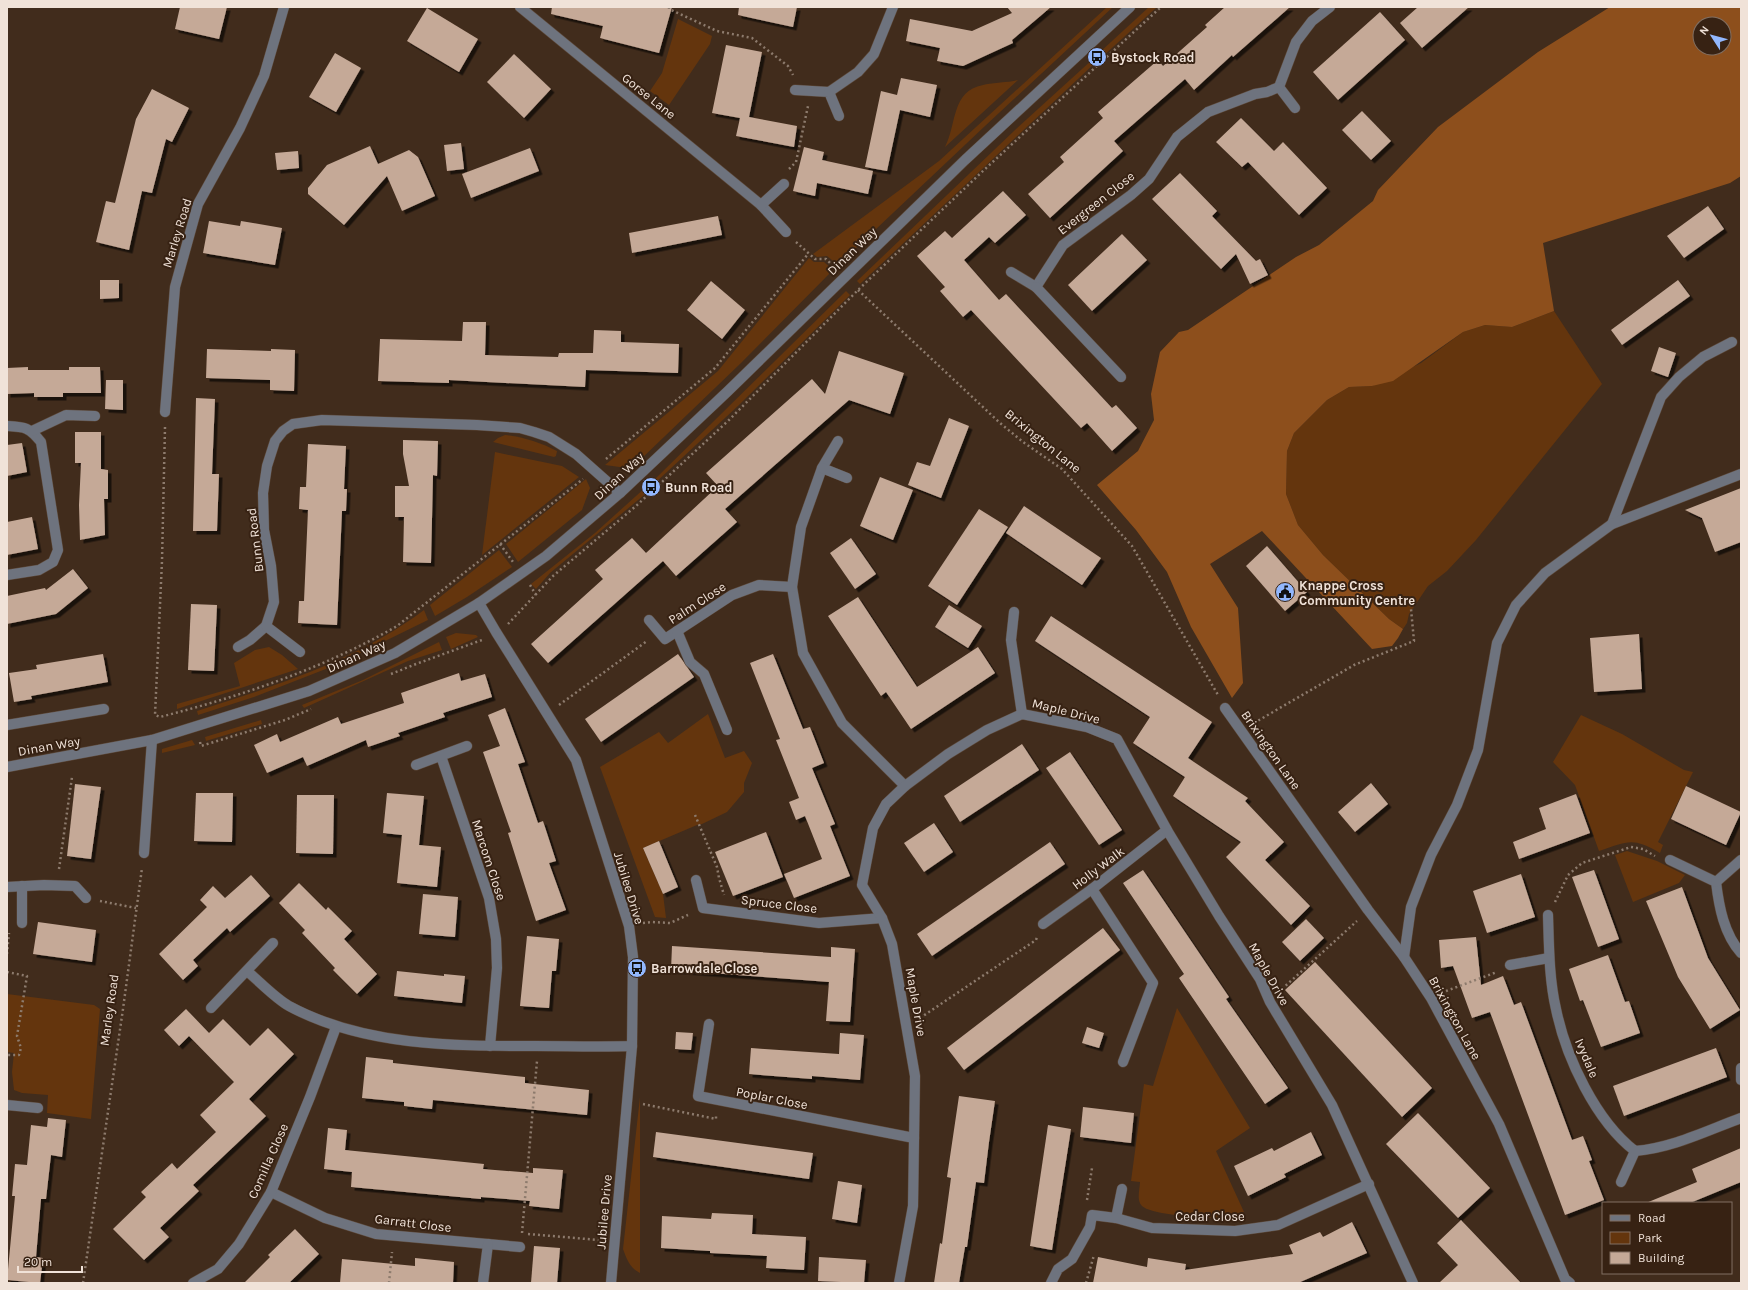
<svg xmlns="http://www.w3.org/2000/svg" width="1748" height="1290" font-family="Karla,sans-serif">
<defs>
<filter id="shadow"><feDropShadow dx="3.5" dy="3.5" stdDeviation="0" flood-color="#0009"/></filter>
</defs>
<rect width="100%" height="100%" fill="#412c1c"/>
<g fill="#64350d">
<path d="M1107 7H1113L985 126 838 265 827 256 817 257 813 254 939 161Z"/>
<path d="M1149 7H1157L1102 57 1099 53Z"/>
<path d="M678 19 712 36 710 44 669 105 650 91 662 73Z"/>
<path d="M1093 59 1096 62 860 284 857 281 1015 130Z"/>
<path d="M1018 80 945 147C957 124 951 91 983 85 995 82 1006 83 1018 80Z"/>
<path d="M809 258 814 262H824L833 270 741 363 639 461 627 468 605 465 718 371Z"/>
<path d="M846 291 850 295 739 405 654 484 652 482Z"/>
<path d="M1554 311 1602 384 1476 540 1447 571 1428 586 1409 614 1407 623 1403 629 1389 619 1323 555 1298 525 1286 494 1287 451 1294 433 1327 400 1349 387 1372 386 1421 363 1463 332 1485 325 1512 327Z"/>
<path d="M505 435C523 437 541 443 557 451L556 456 554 457 493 442 498 438Z"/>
<path d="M495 452 562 466 579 477 482 555Z"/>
<path d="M586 479 590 488 582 510 518 562 506 544Z"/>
<path d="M646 487 649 491 550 573 536 589 531 584 595 533Z"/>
<path d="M499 550 512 567 467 597 435 616 430 605Z"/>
<path d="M424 610 428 620 336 665 254 697 198 715 197 711C275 686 358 660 424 610Z"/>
<path d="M456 633 476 635 478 637 451 649 446 637Z"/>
<path d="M439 642 442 650 408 661 304 708 302 705 363 680Z"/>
<path d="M269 647 282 655 298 669 177 709V704L240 686 234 663 255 650Z"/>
<path d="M708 714 725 758 744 751 752 763 744 783V792L727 812 702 824 697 825 643 848 663 894 666 918 655 917 600 767 659 732 668 743Z"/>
<path d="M1581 715 1622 734 1684 770 1693 772 1658 842 1663 845 1660 853C1633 837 1628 841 1599 851L1575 785 1553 762Z"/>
<path d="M261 720 262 724 206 741 205 737Z"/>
<path d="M192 740 195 745 162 753V749Z"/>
<path d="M1627 851 1657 861 1685 875 1679 883 1633 902 1615 855Z"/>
<path d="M7 994 94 1005 100 1009 91 1119 47 1113 48 1095 22 1093 14 1090 12 1072 14 1053 7 1052Z"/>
<path d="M1177 1008 1250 1128 1216 1151 1244 1212C1237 1214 1230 1216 1223 1217 1209 1219 1151 1215 1142 1206 1136 1200 1140 1189 1140 1182L1131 1181 1144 1084 1153 1086Z"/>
<path d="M640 1097V1273C630 1268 627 1260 623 1249Z"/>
</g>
<path fill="#8d4f1c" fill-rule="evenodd" d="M1610 7H1741V176L1730 183 1543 243 1554 311 1512 327 1485 325 1463 332 1393 381 1372 386 1349 387 1327 400 1294 433 1287 451 1286 494 1298 525 1323 555 1389 619 1403 629 1398 638 1392 646 1372 649 1262 531 1210 564 1238 608 1243 683 1232 698 1191 627 1167 572 1136 530 1097 485 1138 451 1154 420 1151 394 1160 352 1179 332 1188 330 1296 257 1319 245 1373 201 1378 190 1438 127 1538 52ZM1700 24H1724V48H1700Z"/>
<g fill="#c5a997" filter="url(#shadow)">
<path d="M180 7H227L219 39 175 29Z"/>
<path d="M552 7H672L659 53 600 38 603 26 551 14Z"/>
<path d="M739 7H797L793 27 738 15Z"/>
<path d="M1007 7H1051L1012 40 1013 43 963 66 937 61 940 48 906 41 910 19 972 31 1012 13Z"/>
<path d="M1225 7H1290L1233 57 1232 55 1194 90 1185 79 1114 141 1123 151 1050 218 1028 194 1064 162 1060 157 1103 118 1098 112 1158 60 1163 66 1207 27 1205 25Z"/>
<path d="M1418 7H1469L1422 48 1400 23Z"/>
<path d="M427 8 478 39 459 72 407 41Z"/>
<path d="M1380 12 1405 40 1338 100 1313 72Z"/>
<path d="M726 45 762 52 749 117 797 126 794 147 736 136 740 118 712 113Z"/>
<path d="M335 53 361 68 336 112 309 97Z"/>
<path d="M514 54 551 89 524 118 487 82Z"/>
<path d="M901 78 937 85 930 117 900 110 887 171 865 167 881 91 897 95Z"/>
<path d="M152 89 189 108 172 142 166 139 152 193 142 191 129 250 96 242 106 201 115 203 136 119Z"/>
<path d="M1362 111 1391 141 1371 160 1342 130Z"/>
<path d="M1241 118 1274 151 1283 142 1327 188 1299 215 1248 162 1242 167 1216 142Z"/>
<path d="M461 143 464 169 447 171 444 145Z"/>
<path d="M370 146 378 164 409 150 418 157 435 196 402 211 387 176 344 225 308 194V188L327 165Z"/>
<path d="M804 147 824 152 822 160 873 171 868 194 817 183 815 196 793 191Z"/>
<path d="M530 148 539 171 471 198 462 174Z"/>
<path d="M298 151 299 168 277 170 275 153Z"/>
<path d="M1180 173 1217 211 1212 216 1256 261 1260 259 1268 275 1250 284 1236 254 1221 269 1152 199Z"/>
<path d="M1003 191 1026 215 995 243 989 237 964 260 999 300 1006 294 1112 408 1116 405 1137 428 1112 451 1087 423 1081 428 971 310 963 317 940 291 945 287 917 256 945 231 952 238Z"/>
<path d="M1708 206 1724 229 1684 258 1667 236Z"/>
<path d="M718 216 722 235 632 253 629 233Z"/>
<path d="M209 221 240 226 241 221 282 228 275 265 203 253Z"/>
<path d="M1122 234 1147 260 1092 311 1068 285Z"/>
<path d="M100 280H119V298L100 299Z"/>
<path d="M1678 280 1690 296 1622 345 1611 330Z"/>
<path d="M711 281 745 310 722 339 687 310Z"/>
<path d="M463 322H486L485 355 558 357 559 353H593L594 330 621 331V342L679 344 678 373 586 370 585 387 449 380V383L378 381 380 339 462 341Z"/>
<path d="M1659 347 1676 353 1668 377 1651 371Z"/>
<path d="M207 349 271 351V349L295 350 294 391 270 390V380L206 378Z"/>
<path d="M839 351 904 373 890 414 849 400 725 509 737 522 676 576 663 561 548 663 531 644 603 579 595 570 632 538 646 553 718 486 706 473 812 379 825 394Z"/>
<path d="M28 367V370H69V367H100L101 393H63V397H34V393L7 394V368Z"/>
<path d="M106 380H123V410L105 409Z"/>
<path d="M196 398 215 399 212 474H219L217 531H193Z"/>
<path d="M949 418 969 426 941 498 908 485 917 462 930 466Z"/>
<path d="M75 432H101V469L108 470V499H104L105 535 80 540 79 505 81 463H75Z"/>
<path d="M403 440 438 441 437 476 433 475 431 563 403 562 404 517H395V486H409L403 454Z"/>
<path d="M22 443 27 472 7 476V445Z"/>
<path d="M308 444 346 446 344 489H347L346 511H342L337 625 298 623 299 601H304L308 510 299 509 300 487H306Z"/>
<path d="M880 477 913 490 893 540 860 526Z"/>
<path d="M1741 488V542L1715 552 1702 518 1685 510Z"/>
<path d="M1024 506 1101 558 1082 585 1006 533Z"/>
<path d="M979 509 1008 527 957 605 928 586Z"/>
<path d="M32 517 38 549 7 555V522Z"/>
<path d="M851 538 876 574 855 589 830 553Z"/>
<path d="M1267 546 1307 592 1285 611 1246 566Z"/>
<path d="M73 569 88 588 56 614 7 624V596L45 588 46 590Z"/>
<path d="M858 597 917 687 978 647 995 673 911 729 886 692 881 696 828 616Z"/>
<path d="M191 604 217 605 214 671 188 670Z"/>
<path d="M949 605 982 626 968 648 935 627Z"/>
<path d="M1051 616 1212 722 1188 758 1248 798 1245 801 1284 842 1265 860 1310 906 1291 925 1226 857 1241 842 1173 796 1185 777 1133 743 1150 717 1035 641Z"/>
<path d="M1639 634 1642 689 1594 692 1590 638Z"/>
<path d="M103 654 108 682 31 696 32 699 14 702 9 673 37 669 36 665Z"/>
<path d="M678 654 694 677 601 742 585 719Z"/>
<path d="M773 654 803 729 810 727 824 763 812 768 835 824 830 826 850 876 794 898 784 874 822 859 805 816 796 820 789 802 799 798 776 740 780 739 750 663Z"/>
<path d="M459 673 461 681 485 674 492 697 443 713 445 717 398 733 400 736 368 747 366 740 307 766 303 757 267 773 254 745 277 734 280 742 338 717 341 724 404 703 401 693Z"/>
<path d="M505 708 525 762 518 764 538 823 543 821 556 861 549 863 566 910 536 921 508 833 511 832 483 752 500 746 488 715Z"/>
<path d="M1022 744 1039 770 960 822 944 796Z"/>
<path d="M1070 752 1122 830 1099 845 1046 768Z"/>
<path d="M1371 783 1388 804 1355 832 1338 812Z"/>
<path d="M75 784 101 787 91 859 67 856Z"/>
<path d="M1686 786 1741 812 1726 845 1671 819Z"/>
<path d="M196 793H233L232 842 194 841Z"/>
<path d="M387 793 424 796 419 845 441 847 437 887 397 883 402 835 383 833Z"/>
<path d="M1576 794 1590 833 1519 859 1513 842 1546 829 1539 808Z"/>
<path d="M297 795H334L333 854 296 853Z"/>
<path d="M934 823 953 852 924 872 904 843Z"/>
<path d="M766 832 783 877 733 896 715 852Z"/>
<path d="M659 841 678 887 663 894 643 848Z"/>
<path d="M1050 842 1065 864 932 956 917 934Z"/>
<path d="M1143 870 1229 997 1226 999 1288 1088 1265 1104 1179 978 1184 974 1123 883Z"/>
<path d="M1594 870 1619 939 1598 947 1572 877Z"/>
<path d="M1521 874 1535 917 1487 933 1473 891Z"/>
<path d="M251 875 270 896 230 932 227 928 193 960 198 966 183 980 159 954 207 907 200 900 213 886 225 898Z"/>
<path d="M299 883 326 910 328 907 352 931 344 939 377 974 357 994 333 970 335 968 302 933 305 930 279 903Z"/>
<path d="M1682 887 1708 958 1740 1010 1710 1029 1678 977 1646 901Z"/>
<path d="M423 894 458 897 455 937 419 934Z"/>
<path d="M1306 919 1324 938 1300 961 1282 942Z"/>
<path d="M38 922 96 930 92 962 33 954Z"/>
<path d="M1103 928 1120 950 964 1070 947 1048Z"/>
<path d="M527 936 559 939 556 971H552L549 1008 520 1006Z"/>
<path d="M1476 937 1481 985 1503 976 1514 1005 1521 1002 1572 1140 1583 1136 1592 1160 1589 1161 1604 1200 1565 1215 1490 1012 1472 1018 1453 966 1441 968 1439 940Z"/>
<path d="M672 946 831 957V947L855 949 850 1022 826 1021 829 982 671 970Z"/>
<path d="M1608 955 1625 1002 1629 1001 1640 1033 1601 1047 1583 1000 1580 1001 1569 969Z"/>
<path d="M1315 962 1432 1088 1402 1117 1285 990Z"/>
<path d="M397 971 444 976V974L465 976 462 1003 394 996Z"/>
<path d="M186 1009 209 1033 223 1019 250 1046 268 1028 294 1054 249 1099 266 1116 193 1185 199 1191 160 1228 169 1237 144 1260 113 1229 146 1197 141 1192 172 1163 177 1169 216 1132 200 1115 234 1082 189 1036 179 1046 164 1030Z"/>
<path d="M1087 1027 1104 1033 1099 1048 1082 1043Z"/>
<path d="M676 1032 693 1033 691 1050 675 1049Z"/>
<path d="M840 1033 864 1035 860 1080 812 1076V1079L749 1074 751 1048 839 1054Z"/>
<path d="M1716 1048 1727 1077 1624 1116 1613 1086Z"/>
<path d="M366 1057 393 1060V1063L525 1077V1083L589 1090 587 1115 433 1100 432 1109 404 1106V1102L362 1098Z"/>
<path d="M959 1096 995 1101 989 1142 984 1183 976 1182 967 1247H965L959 1283H934L940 1243 942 1244 951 1178 947 1177Z"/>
<path d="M1083 1107 1134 1113 1131 1143 1080 1137Z"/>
<path d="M1418 1113 1490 1188 1458 1218 1386 1144Z"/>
<path d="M48 1118 66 1120 62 1157 51 1155 46 1199H41L36 1257 43 1258 40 1283 7 1280 15 1196H12L15 1164 27 1165 31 1125 47 1127Z"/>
<path d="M1048 1125 1071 1129 1052 1250 1030 1246Z"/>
<path d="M328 1128 347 1130 345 1150 484 1164 483 1169 533 1173V1168L563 1170 559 1209 529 1206 530 1201 481 1197V1199L351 1187 352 1172 324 1169Z"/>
<path d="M656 1132 813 1153 809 1179 653 1157Z"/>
<path d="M1311 1132 1322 1155 1284 1174 1286 1177 1248 1196 1234 1166 1272 1148 1274 1151Z"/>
<path d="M1741 1148V1182L1690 1203H1646L1697 1182 1692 1169Z"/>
<path d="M838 1181 862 1185 857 1223 832 1219Z"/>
<path d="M712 1213 753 1215 752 1234 806 1237 804 1270 766 1268 767 1256 710 1253V1251L661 1248 662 1216 711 1219Z"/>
<path d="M1461 1220 1521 1283H1439L1458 1265 1437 1243Z"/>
<path d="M1352 1222 1367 1253 1298 1283H1093L1098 1257 1147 1267 1148 1258 1186 1264 1185 1270 1293 1254 1289 1245 1320 1232 1323 1237Z"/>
<path d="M295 1229 319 1254 289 1283H244L270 1257 268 1255Z"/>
<path d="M534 1246 560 1248 557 1283H531Z"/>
<path d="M819 1257 866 1260 864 1283 818 1281Z"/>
<path d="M415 1258 454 1262 453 1283H340L342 1259 415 1266Z"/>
</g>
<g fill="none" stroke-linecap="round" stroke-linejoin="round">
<defs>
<g id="minor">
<path d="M520 7 761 205 786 232"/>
<path d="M795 90 829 92 839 116"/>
<path d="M829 92 858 72 874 54 893 7"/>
<path d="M1295 108 1279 87 1296 42 1312 21 1330 7"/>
<path d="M761 205 784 184"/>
<path d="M1011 272 1036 287 1063 245 1131 195 1149 179 1177 137 1208 112 1255 94 1267 92 1279 87"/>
<path d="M1036 287 1121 377"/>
<path d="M165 412 175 287 198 204 240 128 264 76 284 7"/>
<path d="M7 426C25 427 29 427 41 442L58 550 53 562 39 570 7 575"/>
<path d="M32 431 66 415 95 416"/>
<path d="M838 441 822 468 801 527 792 587 803 653 842 723 905 786"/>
<path d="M822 468 847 478"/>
<path d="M1612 524 1661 397 1679 377 1703 357 1732 342"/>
<path d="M479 603 496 632 576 760 629 926 633 957 632 1046 611 1283"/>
<path d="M1014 612 1011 640 1022 714"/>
<path d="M649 620 665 639 732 595 759 585 792 587"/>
<path d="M677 631 690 662 704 674 727 730"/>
<path d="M238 647 250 640 266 626"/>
<path d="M300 652 266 626 274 602 271 566 264 530 263 493 267 466 275 441 283 431 293 424 322 420 477 425 520 428 534 432 549 437 576 454 620 493"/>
<path d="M1225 708 1368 910 1404 957 1431 998 1499 1124 1565 1279 1570 1283"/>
<path d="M7 725 104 709"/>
<path d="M441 756 489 898 496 939 497 968 490 1046"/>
<path d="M416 765 467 746"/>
<path d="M7 767 152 740 309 691 395 653 479 603 546 556 620 493 727 392 965 160 1130 7"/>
<path d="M144 853 152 740"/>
<path d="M1670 860 1716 882C1719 907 1724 934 1741 953"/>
<path d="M696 880 703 908 819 923 882 918"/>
<path d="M1716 882 1741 860"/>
<path d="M7 887 44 885 75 886 86 898"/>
<path d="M1092 889 1153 983 1123 1062"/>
<path d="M1548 915C1549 946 1549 979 1556 1009 1566 1058 1596 1121 1635 1151 1672 1148 1706 1131 1741 1118"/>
<path d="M22 923V886"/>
<path d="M1043 924 1092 889 1167 830"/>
<path d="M1404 957 1411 907 1431 855 1457 805 1478 750 1497 643 1516 605 1545 573 1612 524 1741 474"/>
<path d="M1510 965 1549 958"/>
<path d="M247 971C260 982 275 998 289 1006 363 1046 452 1046 535 1046 567 1046 599 1047 632 1046"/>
<path d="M211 1008 273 943"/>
<path d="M709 1024 698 1096 914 1138"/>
<path d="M1741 1068V1080"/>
<path d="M7 1105 38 1108"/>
<path d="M1621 1182 1635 1151"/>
<path d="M271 1192 325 1218 376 1234 520 1247"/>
<path d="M1116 1218 1122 1189"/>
<path d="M193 1283 218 1269 239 1244 271 1192 310 1097 336 1027"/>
<path d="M483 1283 488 1244"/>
<path d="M899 1283 913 1206 915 1076 892 944 882 918 862 885 873 828 886 804 905 786 948 754 987 730 1022 714 1087 727 1117 739 1167 830 1219 916 1260 979 1270 1002 1332 1105 1413 1283"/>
<path d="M1051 1283 1058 1269 1072 1259 1090 1227 1092 1215 1116 1218 1152 1228 1235 1231 1278 1225 1369 1184"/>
</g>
</defs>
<use href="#minor" stroke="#5d493a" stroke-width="11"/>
<g stroke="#8d7b6d" stroke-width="2.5" stroke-dasharray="2 3" stroke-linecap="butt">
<path d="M669 7V9L717 31 752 38 788 66 793 75"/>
<path d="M789 169 796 162 808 106"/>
<path d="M796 242 815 259H826L833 266"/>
<path d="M858 290 1000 423 1023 442 1062 469 1132 546 1218 695"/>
<path d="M165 427 162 561 155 715 160 717C242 696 324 668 397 626L583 479"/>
<path d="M606 459 715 368 808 254"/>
<path d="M500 544 513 562"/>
<path d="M530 585 536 595"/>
<path d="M508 624 553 576 636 506 729 420 858 290 984 170 1161 7"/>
<path d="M391 674 416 664 482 640"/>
<path d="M559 705 647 641"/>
<path d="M1254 723 1354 665 1414 641 1410 598"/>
<path d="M200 742 201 746 285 720 311 709"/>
<path d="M695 815 717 867 719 878 724 895"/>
<path d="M59 869 72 777"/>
<path d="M100 901 136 908"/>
<path d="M1555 902 1568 875 1582 863 1631 847 1643 849 1655 856"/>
<path d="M643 923 652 922 670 923 688 915"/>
<path d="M7 954 9 933"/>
<path d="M7 972 27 976 17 1036 21 1048 19 1055H7"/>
<path d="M1282 989 1357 921"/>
<path d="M1446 991 1497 972"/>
<path d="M920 1018 1036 940 1037 937"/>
<path d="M643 1104 716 1119V1114"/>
<path d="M1087 1200 1092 1168"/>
<path d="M522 1233 537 1061"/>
<path d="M528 1234 599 1240"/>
<path d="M83 1283 123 1009 142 868"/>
<path d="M389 1283 392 1252"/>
<path d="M1086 1283 1094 1255"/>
</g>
<use href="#minor" stroke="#6e737e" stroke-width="10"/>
</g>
<defs>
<symbol id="bus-disc" viewBox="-11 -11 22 22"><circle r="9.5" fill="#92b7fd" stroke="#372213"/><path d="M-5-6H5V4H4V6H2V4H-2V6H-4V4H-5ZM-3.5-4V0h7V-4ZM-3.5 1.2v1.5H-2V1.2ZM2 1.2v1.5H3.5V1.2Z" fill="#111"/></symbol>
<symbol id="civic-disc" viewBox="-11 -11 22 22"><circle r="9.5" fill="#92b7fd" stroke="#372213"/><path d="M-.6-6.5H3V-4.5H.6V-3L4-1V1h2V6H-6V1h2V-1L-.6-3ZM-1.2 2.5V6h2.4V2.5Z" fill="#111"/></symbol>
</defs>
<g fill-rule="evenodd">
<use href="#bus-disc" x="1086" y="46" width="22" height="22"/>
<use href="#bus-disc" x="640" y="476" width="22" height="22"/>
<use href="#civic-disc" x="1274" y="581" width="22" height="22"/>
<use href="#bus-disc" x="626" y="957" width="22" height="22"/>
</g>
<g text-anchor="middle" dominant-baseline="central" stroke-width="4" stroke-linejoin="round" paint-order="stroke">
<g font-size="13" font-weight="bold" fill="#f0e2d8" stroke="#372213" text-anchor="start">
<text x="1111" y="57">Bystock Road</text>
<text x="665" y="487">Bunn Road</text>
<text x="1299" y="585">Knappe Cross<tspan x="1299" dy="15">Community Centre</tspan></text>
<text x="651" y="968">Barrowdale Close</text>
</g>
<g font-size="13" fill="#f0e2d8" stroke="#372213">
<text transform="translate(649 96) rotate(39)">Gorse Lane</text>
<text transform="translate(1096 203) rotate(-38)">Evergreen Close</text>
<text transform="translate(177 233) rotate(-73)">Marley Road</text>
<text transform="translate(852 251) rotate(-44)">Dinan Way</text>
<text transform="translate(1043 441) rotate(39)">Brixington Lane</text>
<text transform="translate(619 476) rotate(-43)">Dinan Way</text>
<text transform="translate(255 540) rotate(-97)">Bunn Road</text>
<text transform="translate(697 603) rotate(-33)">Palm Close</text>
<text transform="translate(356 656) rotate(-24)">Dinan Way</text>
<text transform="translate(1066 711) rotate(14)">Maple Drive</text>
<text transform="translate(49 746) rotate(-10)">Dinan Way</text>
<text transform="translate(1271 750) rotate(55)">Brixington Lane</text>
<text transform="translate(489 860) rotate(72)">Marcom Close</text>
<text transform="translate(1098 868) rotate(-37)">Holly Walk</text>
<text transform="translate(629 888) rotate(73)">Jubilee Drive</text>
<text transform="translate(779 904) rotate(7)">Spruce Close</text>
<text transform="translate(1269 974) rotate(61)">Maple Drive</text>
<text transform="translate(916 1002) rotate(80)">Maple Drive</text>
<text transform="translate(109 1010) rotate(-82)">Marley Road</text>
<text transform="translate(1455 1018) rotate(61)">Brixington Lane</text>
<text transform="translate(1587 1058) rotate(67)">Ivydale</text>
<text transform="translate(772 1098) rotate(11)">Poplar Close</text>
<text transform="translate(268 1161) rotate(-66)">Comilla Close</text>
<text transform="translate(604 1212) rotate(-85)">Jubilee Drive</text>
<text x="1210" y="1216">Cedar Close</text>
<text transform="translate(413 1223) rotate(7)">Garratt Close</text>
</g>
</g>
<rect width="1748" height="1290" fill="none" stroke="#f0e2d8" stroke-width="16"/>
<rect x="1602" y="1202" width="130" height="72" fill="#372213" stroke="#816f62"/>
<rect x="1610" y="1215" width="20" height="6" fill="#6e737e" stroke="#816f62"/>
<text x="1638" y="1222" font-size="12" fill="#f0e2d8">Road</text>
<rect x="1610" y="1232" width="20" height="12" fill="#64350d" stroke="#816f62"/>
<text x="1638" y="1242" font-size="12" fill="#f0e2d8">Park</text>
<rect x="1610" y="1252" width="20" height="12" fill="#c5a997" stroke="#816f62"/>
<text x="1638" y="1262" font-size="12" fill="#f0e2d8">Building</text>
<g transform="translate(1712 36) rotate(306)"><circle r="19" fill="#372213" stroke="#816f62"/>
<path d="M0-3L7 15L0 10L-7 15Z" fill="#92b7fd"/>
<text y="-6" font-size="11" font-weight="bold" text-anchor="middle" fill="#f0e2d8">N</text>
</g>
<path d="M18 1266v6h64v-6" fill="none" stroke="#f0e2d8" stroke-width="2"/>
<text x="24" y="1266" font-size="12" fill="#f0e2d8" stroke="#372213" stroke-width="3" paint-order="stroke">20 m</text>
</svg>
